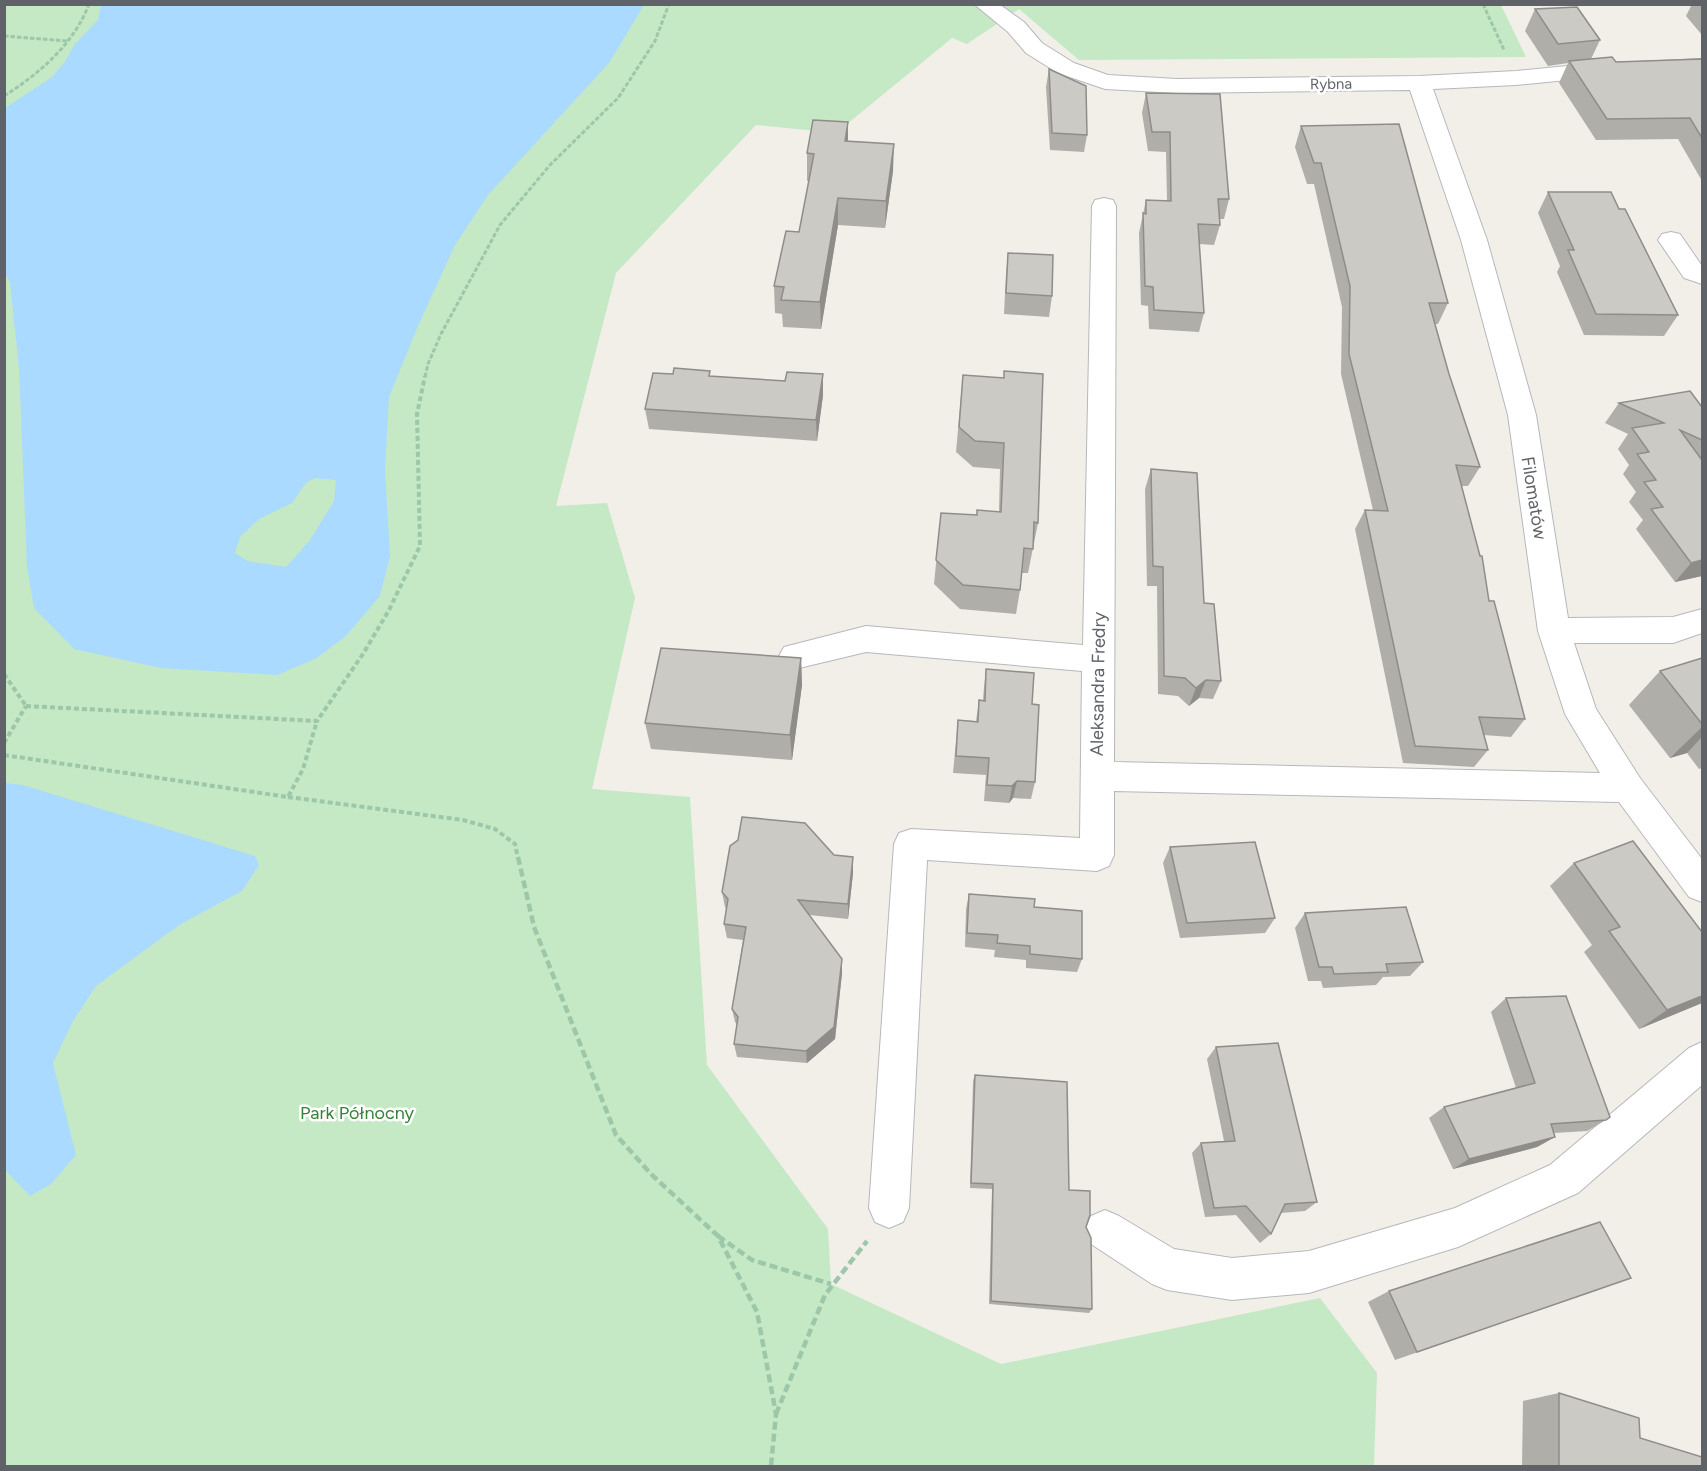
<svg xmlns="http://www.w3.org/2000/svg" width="1707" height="1471" font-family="Figtree,sans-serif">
<rect width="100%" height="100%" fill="#f1efe8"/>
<path fill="#c5e8c5" d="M5 5H1501L1526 57 1079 60 1019 9 967 44 952 38 836 133 756 125 616 273 556 506 607 503 635 598 592 789 690 797 707 1065 828 1229 831 1284 1001 1364 1320 1298 1377 1373 1374 1466H5Z"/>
<g fill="#aadaff" fill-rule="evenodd">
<path d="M101 5H644L609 63 488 195 455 245 418 326 389 397 385 471 390 556 380 596 345 637 315 659 277 675 161 668 74 649 34 608 27 566 19 368 10 283 5 273V108L52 77 64 63 75 44 98 20ZM315 478 336 480 334 501 310 540 286 567 248 561 235 553 240 537 259 519 292 503 306 483Z"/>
<path d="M5 783 23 785 255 856 259 865 242 891 179 925 96 986 73 1021 53 1063 76 1155 51 1184 30 1196 5 1170Z"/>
</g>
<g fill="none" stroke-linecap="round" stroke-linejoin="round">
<defs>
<g id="minor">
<path d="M974 4H999L1024 22 1042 43 1074 63 1108 75 1177 79 1419 76 1516 71 1608 62 1616 64 1619 69 1616 74 1608 76 1516 85 1433 89 1487 240 1536 415 1568 618 1673 617 1702 609V633L1673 643H1574L1596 709 1640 778 1702 859V902L1689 897 1619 802 1114 791V855L1109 866 1097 871 927 860 909 1208 903 1222 889 1228 875 1222 869 1208 894 844 899 833 911 829 1080 838 1082 671 866 652 795 669 784 665 779 656 784 647 866 626 1083 645 1092 206 1095 200 1104 198 1113 200 1116 206 1114 762 1600 773 1565 714 1538 631 1508 415 1461 240 1410 90 1177 93 1105 89 1058 73 1026 53 1008 32Z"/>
<path d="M1671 232 1680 234 1702 266V284L1684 278 1658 240 1662 234Z"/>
<path d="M1702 1042V1085L1578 1193 1458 1247 1309 1293 1232 1300 1167 1290 1152 1284 1091 1244 1085 1230 1091 1216 1105 1210 1119 1216 1174 1249 1232 1258 1309 1251 1455 1208 1550 1165 1689 1048Z"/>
</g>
</defs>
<use href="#minor" stroke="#b5b8bc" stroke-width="2"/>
<g stroke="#9cc7a9" stroke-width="3" stroke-dasharray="4.5 2" stroke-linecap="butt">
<path d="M1483 4 1504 50"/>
<path d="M4 36 67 41"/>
<path d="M4 96C39 74 74 44 89 4"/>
<path d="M425 377 428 364 441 334 500 225 550 165 618 98 655 41 669 4"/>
</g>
<g stroke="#9cc7a9" stroke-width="4" stroke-dasharray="5 3" stroke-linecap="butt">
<path d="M4 674 26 706"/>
<path d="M26 706 317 721 363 654 389 610 420 546 417 414 425 376"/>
<path d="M4 743 26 706"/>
<path d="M4 755 288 797 303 769 317 721"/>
<path d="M288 797 463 820 495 829 515 844 518 858"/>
</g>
<g stroke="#9cc7a9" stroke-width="4.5" stroke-dasharray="8 4" stroke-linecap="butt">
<path d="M518 857 534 927 616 1135 652 1175 718 1236 757 1312 776 1414 771 1466"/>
<path d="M718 1236 752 1260 831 1284"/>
<path d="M776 1414 825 1295 867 1241"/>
</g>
<use href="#minor" fill="#fff" fill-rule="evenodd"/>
</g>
<g fill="#afaea9">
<path d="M1692 4H1702V35L1686 16Z"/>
<path d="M1535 9 1600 40 1591 59 1616 62 1702 58V181L1678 139 1596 140 1559 83 1568 63 1548 66 1525 31Z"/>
<path d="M1049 69 1087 135 1084 152 1050 150 1046 87Z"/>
<path d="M1146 93 1229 199 1224 219H1219L1220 225 1214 245 1199 244 1204 313 1199 332 1149 329 1148 306 1141 305 1139 233 1146 200 1167 201 1166 152 1148 151 1142 113Z"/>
<path d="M848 122V141L893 171 885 228 838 225 821 329 783 327 782 314 775 313 774 286 799 232 809 181H807V153Z"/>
<path d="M1301 126 1448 303 1438 324H1435L1449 374 1480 467 1468 486H1461L1489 601 1525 719 1511 737 1484 735 1488 750 1474 767 1403 763 1355 529 1365 510H1373L1341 374 1342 307 1314 184H1307L1295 147Z"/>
<path d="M1548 192 1619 209 1678 315 1664 336 1584 335 1557 272 1560 266 1538 213Z"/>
<path d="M1008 253 1052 296 1049 317 1004 314 1006 274Z"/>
<path d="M963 375 1004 378 1038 523 1028 573H1022L1020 590 1016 614 960 609 934 584 941 513 977 515 999 512 1000 469 973 467 956 452Z"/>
<path d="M711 377 823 395 817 441 649 429 645 409Z"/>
<path d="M1619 403 1702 407V576L1675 582 1636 529 1643 520 1629 502 1636 492 1623 474 1629 465 1618 449 1628 434 1605 423Z"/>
<path d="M1151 469 1204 603 1221 681 1213 699 1199 698 1189 706 1178 696 1158 694 1157 586H1147L1145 489Z"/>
<path d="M801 658 802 685 792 760 651 749 645 723Z"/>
<path d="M1702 658V768L1699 769 1687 753 1670 758 1629 705 1660 671Z"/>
<path d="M986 669 1032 704 1035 782 1031 799 1013 798 1009 803 984 801 986 775 953 773 958 720 976 721 979 700H983L984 687Z"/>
<path d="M1170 847 1275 918 1265 933 1180 938 1163 863Z"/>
<path d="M834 855 853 873 848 919 809 915 842 973 835 1039 807 1063 737 1057 734 1044 737 1025 735 1022 732 1009 743 940 727 938 724 924 726 909 725 907 722 892Z"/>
<path d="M1574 863 1702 932V1003L1639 1029 1584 952 1592 945 1550 886Z"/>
<path d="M969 894 1034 907 1082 959 1077 972 1026 968V960L994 957 995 950 965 947 966 909Z"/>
<path d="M1305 913 1423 962 1410 976 1383 977 1376 985 1323 988 1321 981H1308L1295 928Z"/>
<path d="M1506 998 1606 1120 1587 1131 1554 1133 1555 1137 1537 1147 1453 1169 1429 1118 1444 1107 1516 1088 1491 1012Z"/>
<path d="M1216 1047 1317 1202 1305 1211 1281 1213 1271 1234 1260 1243 1236 1215 1205 1217 1192 1153 1201 1143 1224 1141 1207 1059Z"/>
<path d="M975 1075 1069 1190 1086 1227 1092 1309 1089 1313 989 1304 992 1189 970 1188 973 1081Z"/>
<path d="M1601 1289 1395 1360 1368 1302 1389 1291Z"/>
<path d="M1559 1393 1640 1438 1702 1467H1522L1523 1401Z"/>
</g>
<g fill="#8f8d8a">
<path d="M848 122V150L845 141Z"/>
<path d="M894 144 893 171 885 228 886 201Z"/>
<path d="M838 198V225L821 329 820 302Z"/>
<path d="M823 374V395L817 441 816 420Z"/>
<path d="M1702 560V576L1675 582 1691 563Z"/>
<path d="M801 658 802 685 792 760 790 735Z"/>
<path d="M1206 680 1199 698 1189 706 1196 688Z"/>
<path d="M1702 727V737L1687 753 1670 758Z"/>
<path d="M1017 781 1013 798 1009 803 1012 786Z"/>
<path d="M853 857V873L848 919V904Z"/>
<path d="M842 959V973L835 1039 807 1063 806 1051Z"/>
<path d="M1702 996V1003L1639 1029 1667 1010Z"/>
<path d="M1555 1137 1537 1147 1453 1169 1469 1159Z"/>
</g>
<g fill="#cccac5" stroke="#8f8d8a" stroke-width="1.5">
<path d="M1577 7 1600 40 1558 44 1535 9Z"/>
<path d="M1612 57 1616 62 1702 59V138L1690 118 1607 119 1569 61Z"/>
<path d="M1049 69 1086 86 1087 135 1052 133Z"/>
<path d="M1146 93 1220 94 1229 199H1218L1220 225 1198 224 1204 313 1154 310 1153 287 1145 286 1143 213 1146 214V200L1171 201 1170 132H1152Z"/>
<path d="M813 120 848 122 845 141 894 144 886 201 838 198 820 302 781 300 784 287 774 286 786 231 799 232 814 154 807 153Z"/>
<path d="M1399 124 1448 303H1429L1449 374 1480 467 1456 465 1480 556H1482L1489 601H1494L1525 719 1479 717 1488 750 1415 746 1365 510 1388 511 1349 354 1350 286 1321 163H1314L1301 126Z"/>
<path d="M1548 192H1611L1619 209H1625L1678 315 1596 314 1568 250H1574Z"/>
<path d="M1008 253 1053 255 1052 296 1006 293Z"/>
<path d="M674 368 710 371 709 376 785 381 787 372 823 374 816 420 645 409 653 373 673 374Z"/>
<path d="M1004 371 1043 374 1038 523 1034 522 1033 549 1024 548 1020 590 963 585 936 560 941 513 977 515V510L1001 512 1004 443 975 441 959 427 963 375 1004 378Z"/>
<path d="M1690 391 1702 407V440L1680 430 1702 460V560L1691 563 1651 509 1663 507 1644 482 1656 480 1637 454 1649 452 1632 428 1664 423 1619 403Z"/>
<path d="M1151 469 1197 473 1204 603 1214 604 1221 681 1206 680 1196 688 1185 678 1164 676 1163 567 1153 566Z"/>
<path d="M661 648 801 658 790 735 645 723Z"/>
<path d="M1702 658V724L1660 671Z"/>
<path d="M986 669 1034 673 1032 704 1039 705 1035 782 1017 781 1012 786 987 785 989 758 956 756 958 720 978 722 979 700 985 701Z"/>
<path d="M742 817 805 823 834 855 853 857 848 904 798 900 842 959 834 1027 806 1051 734 1044 738 1017 732 1009 746 927 724 924 728 899 722 892 730 846 738 840Z"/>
<path d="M1633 841 1702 932V996L1667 1010 1609 931 1620 927 1574 863Z"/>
<path d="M1255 842 1275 918 1187 923 1170 847Z"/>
<path d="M969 894 1035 899 1034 907 1082 911V959L1030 954V946L997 943 998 935 967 933Z"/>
<path d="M1406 907 1423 962 1386 964 1388 972 1334 974 1332 967H1319L1305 913Z"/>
<path d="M1566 996 1610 1117 1606 1120 1551 1124 1555 1137 1469 1159 1444 1107 1535 1083 1506 998Z"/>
<path d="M1278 1043 1317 1202 1285 1204 1271 1234 1246 1206 1214 1208 1201 1143 1235 1141 1216 1047Z"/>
<path d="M975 1075 1067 1082 1069 1190 1090 1191V1215L1086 1227 1091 1238 1092 1309 991 1301 993 1184 971 1183Z"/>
<path d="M1600 1222 1631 1278 1417 1352 1389 1291Z"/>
<path d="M1559 1393 1639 1418 1640 1438 1702 1457V1467H1559Z"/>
</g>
<g text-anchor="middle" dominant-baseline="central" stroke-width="5" stroke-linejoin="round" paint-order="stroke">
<g font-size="15" fill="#5f6368" stroke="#fff">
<text transform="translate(1331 84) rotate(-1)">Rybna</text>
</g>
<g font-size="18" fill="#5f6368" stroke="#fff">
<text transform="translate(1534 498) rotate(81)">Filomatów</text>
<text transform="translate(1098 684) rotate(-89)">Aleksandra Fredry</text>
</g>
<g font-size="18" fill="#348238" stroke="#fff">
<text x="357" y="1113">Park Północny</text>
</g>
</g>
<rect width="1707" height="1471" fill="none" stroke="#5f6368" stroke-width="12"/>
</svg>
